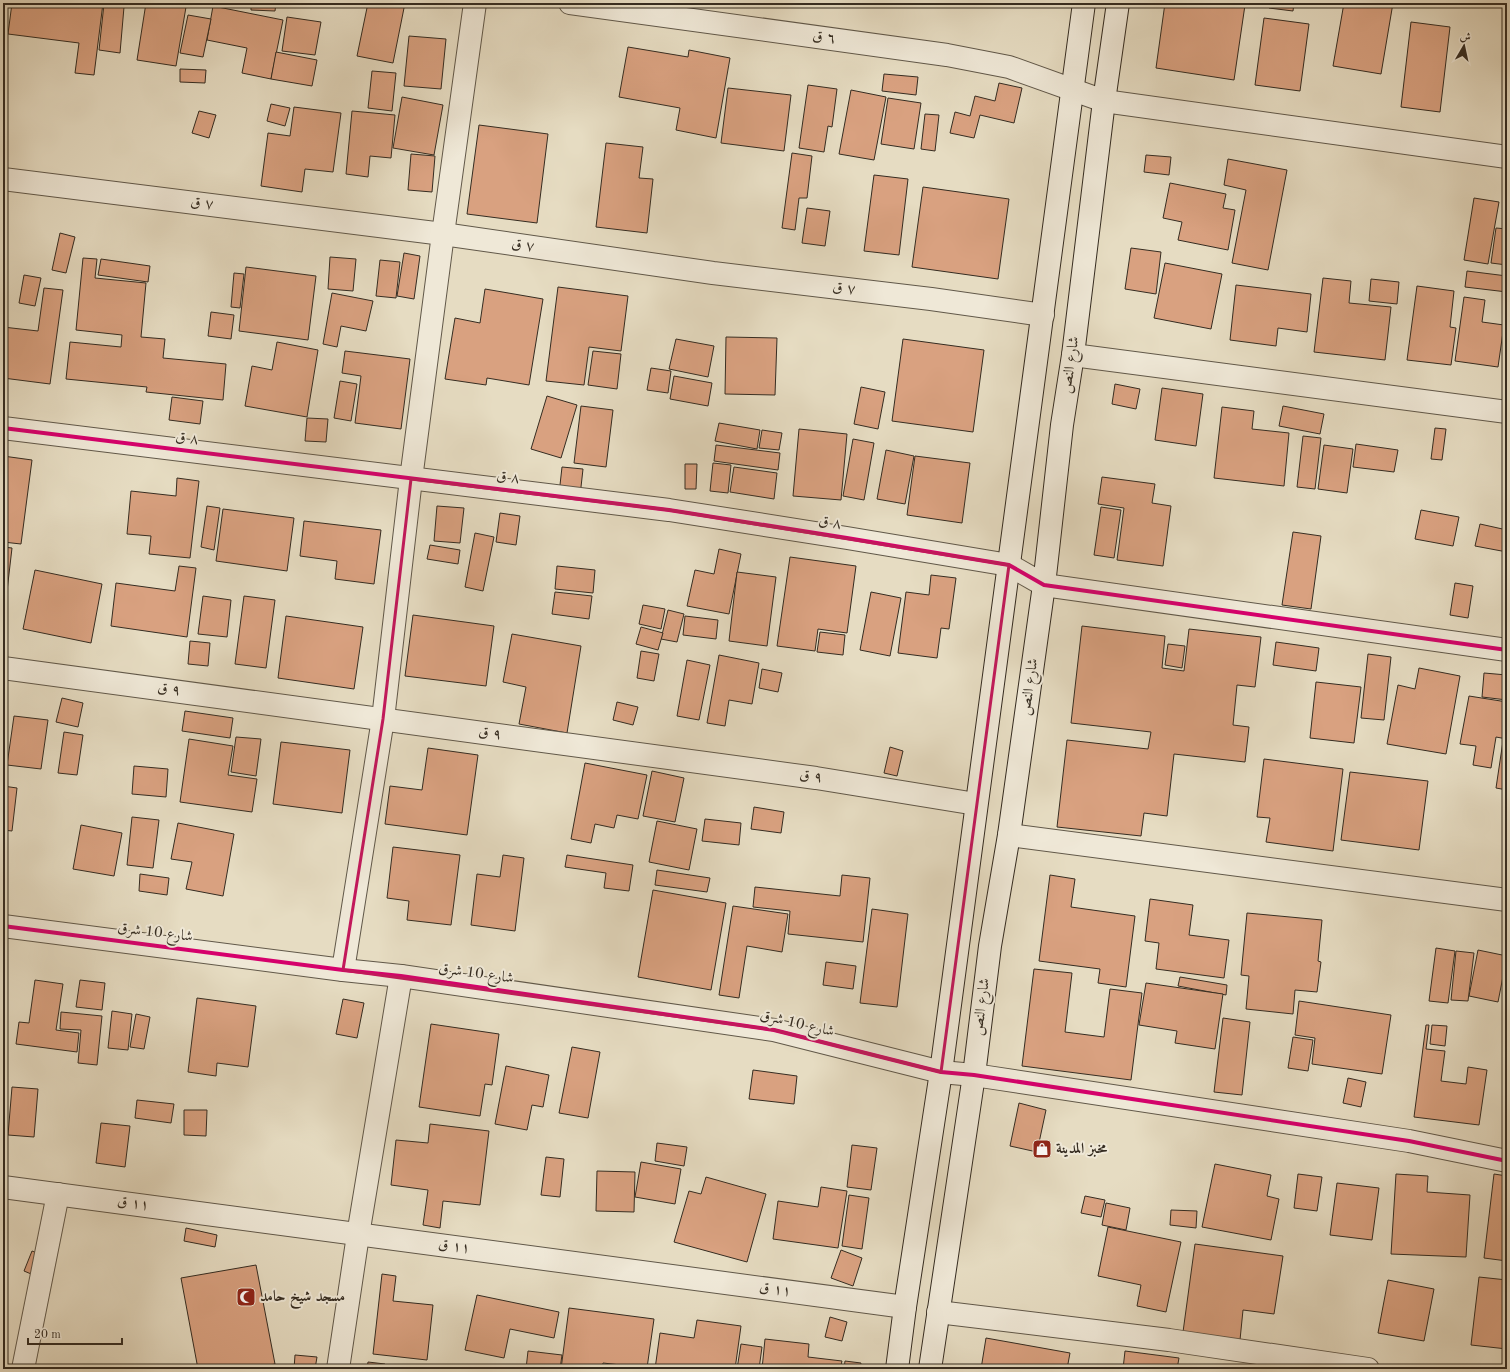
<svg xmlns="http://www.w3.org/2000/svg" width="1510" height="1372" font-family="'Old Standard TT',Amiri,serif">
<rect width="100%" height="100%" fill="#e6dcc2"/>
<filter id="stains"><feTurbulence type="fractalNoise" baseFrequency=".005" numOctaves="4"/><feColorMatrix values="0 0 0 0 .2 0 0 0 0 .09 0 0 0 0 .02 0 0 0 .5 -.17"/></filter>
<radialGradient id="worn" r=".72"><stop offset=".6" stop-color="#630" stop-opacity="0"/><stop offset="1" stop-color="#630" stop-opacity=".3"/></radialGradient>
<g fill="#d9a180" stroke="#352c21">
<path d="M12 3H103L94 75 75 73 79 43 8 34Z"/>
<path d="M146 3H162L186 7 176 66 137 60Z"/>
<path d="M251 3H276L275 11 251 10Z"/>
<path d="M368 3H405L393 63 357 56Z"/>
<path d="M1165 3H1229L1245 5 1234 80 1156 68Z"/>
<path d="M1269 3H1294L1293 11 1269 8Z"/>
<path d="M1344 3H1393L1381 74 1333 66Z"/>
<path d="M104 4 124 7 120 53 99 50Z"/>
<path d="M213 6 283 20 271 79 242 73 247 48 207 40Z"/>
<path d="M188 15 211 19 203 57 180 53Z"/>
<path d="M287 17 321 22 315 55 282 51Z"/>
<path d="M1264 18 1309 24 1300 91 1255 85Z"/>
<path d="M1411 22 1450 27 1440 112 1401 107Z"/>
<path d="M409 36 446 39 441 89 404 86Z"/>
<path d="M628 47 688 57 689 50 730 58 716 138 676 130 680 108 619 97Z"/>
<path d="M276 52 317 60 312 86 271 79Z"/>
<path d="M180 69 206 70 205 83 180 82Z"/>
<path d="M372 71 396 73 392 111 368 108Z"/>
<path d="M884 74 918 77 916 95 882 91Z"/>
<path d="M999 83 1022 88 1014 123 980 115 974 138 950 133 955 112 970 116 975 96 995 101Z"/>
<path d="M808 85 837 89 832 127 828 126 824 152 799 148Z"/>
<path d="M728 88 791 95 784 151 721 143Z"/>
<path d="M851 90 886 97 874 160 839 154Z"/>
<path d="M402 97 443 105 434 155 393 148Z"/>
<path d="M888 98 921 103 914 149 881 144Z"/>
<path d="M271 104 290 108 285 126 267 121Z"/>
<path d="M294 107 341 113 333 172 305 169 302 192 261 186 268 133 290 136Z"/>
<path d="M199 111 216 115 209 138 192 133Z"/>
<path d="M352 111 395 115 391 158 370 156 368 177 346 174Z"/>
<path d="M925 114 939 115 935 151 921 149Z"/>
<path d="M479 125 548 134 537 223 467 214Z"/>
<path d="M606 143 643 147 639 178 653 179 647 233 596 227Z"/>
<path d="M792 153 812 156 807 198H799L795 230 782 228Z"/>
<path d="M411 154 435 156 432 192 408 190Z"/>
<path d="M1146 155 1171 157 1169 175 1144 172Z"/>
<path d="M1228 159 1287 170 1268 270 1232 263 1246 190 1224 185Z"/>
<path d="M874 175 908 179 899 255 864 251Z"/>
<path d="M1170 183 1226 194 1223 208 1235 210 1228 250 1178 240 1182 222 1163 218Z"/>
<path d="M923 187 1009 199 998 279 912 267Z"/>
<path d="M1474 198 1499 202 1488 264 1464 260Z"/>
<path d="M807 208 830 211 825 246 802 243Z"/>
<path d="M1496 228 1507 229V265L1491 263Z"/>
<path d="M60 233 75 237 66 273 52 270Z"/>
<path d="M1131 248 1161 252 1156 294 1125 289Z"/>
<path d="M404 253 420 256 414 299 397 296Z"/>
<path d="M330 257 356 259 353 291 328 289Z"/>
<path d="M83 258 97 259 95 278 146 283 141 337 165 339 163 358 226 364 223 400 146 392 147 387 66 379 70 342 121 347 122 335 76 330Z"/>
<path d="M101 259 150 266 148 282 98 275Z"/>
<path d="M380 260 400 262 396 298 376 296Z"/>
<path d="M1165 263 1222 274 1211 329 1154 318Z"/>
<path d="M246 267 316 276 308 340 239 331Z"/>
<path d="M1467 271 1507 276V292L1465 287Z"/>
<path d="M234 273 244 274 240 308 231 307Z"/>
<path d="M24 275 41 278 35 306 19 303Z"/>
<path d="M1323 278 1351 281 1349 303 1391 307 1385 360 1314 352Z"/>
<path d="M1371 279 1399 282 1397 304 1369 301Z"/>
<path d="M1236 285 1311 294 1307 332 1278 328 1276 346 1230 340Z"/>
<path d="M1417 286 1454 291 1450 327 1456 328 1451 365 1407 360Z"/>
<path d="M558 287 628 296 621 351 589 347 584 385 546 381Z"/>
<path d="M44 288 63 290 50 384 3 378V327L38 331Z"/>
<path d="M485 289 543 299 529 385 487 378 486 385 445 379 455 318 480 323Z"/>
<path d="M332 293 373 301 366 331 341 326 337 347 323 344Z"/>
<path d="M1464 297 1485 300 1482 322 1504 325 1498 367 1455 361Z"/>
<path d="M211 312 234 315 231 339 208 336Z"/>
<path d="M726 337 777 338 775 395 725 394Z"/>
<path d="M676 339 714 346 708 377 669 369Z"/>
<path d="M903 339 984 350 973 432 892 421Z"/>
<path d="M277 342 318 350 307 417 245 406 252 366 272 370Z"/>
<path d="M345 351 410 359 401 429 355 423 361 376 342 373Z"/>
<path d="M593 351 621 354 617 389 588 385Z"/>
<path d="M651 368 671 371 668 393 647 390Z"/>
<path d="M674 376 712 383 708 406 670 399Z"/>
<path d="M340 381 357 384 351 421 334 418Z"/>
<path d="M1115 384 1140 389 1136 409 1112 404Z"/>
<path d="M861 387 885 392 878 429 854 424Z"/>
<path d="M1162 388 1203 394 1196 446 1155 440Z"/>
<path d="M547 396 577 405 561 458 531 449Z"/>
<path d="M172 397 203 401 200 424 169 420Z"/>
<path d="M581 406 613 410 606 467 574 463Z"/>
<path d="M1283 406 1324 414 1320 434 1279 426Z"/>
<path d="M1222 407 1254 411 1252 429 1289 433 1284 486 1214 478Z"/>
<path d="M307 418 328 419 326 442 305 441Z"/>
<path d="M719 423 760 430 757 449 715 441Z"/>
<path d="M1435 428 1446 429 1442 460 1431 459Z"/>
<path d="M799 429 847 434 841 500 793 496Z"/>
<path d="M762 430 782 433 779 450 759 448Z"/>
<path d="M1303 436 1321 438 1315 489 1297 487Z"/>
<path d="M853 439 874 443 864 500 843 496Z"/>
<path d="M1356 444 1398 450 1394 472 1353 467Z"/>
<path d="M716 445 780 453 778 470 714 461Z"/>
<path d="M1324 445 1353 449 1347 493 1318 489Z"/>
<path d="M886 450 914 456 905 504 877 499Z"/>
<path d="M3 456 32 460 21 544 3 542Z"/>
<path d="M915 456 970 463 962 523 907 515Z"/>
<path d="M713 463 731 465 728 493 710 491Z"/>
<path d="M685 464H697L696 489H685Z"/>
<path d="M562 467 583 469 580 496 559 494Z"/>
<path d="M734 467 777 473 774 499 730 492Z"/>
<path d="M1102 477 1155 484 1152 503 1171 506 1163 566 1117 560 1124 508 1098 504Z"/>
<path d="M177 478 199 481 190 558 149 554 151 536 127 534 131 491 176 496Z"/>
<path d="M207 506 220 508 214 550 201 547Z"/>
<path d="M437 506 464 508 460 543 434 541Z"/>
<path d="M1101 507 1121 510 1114 558 1094 555Z"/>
<path d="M223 509 294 518 287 571 216 561Z"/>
<path d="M1421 510 1459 517 1453 546 1415 539Z"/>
<path d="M500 513 520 516 516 545 496 542Z"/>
<path d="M304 521 381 530 374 584 335 579 337 561 300 556Z"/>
<path d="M1480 524 1507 530V552L1475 546Z"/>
<path d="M1293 532 1321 536 1311 609 1282 605Z"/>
<path d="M475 533 494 537 483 591 465 587Z"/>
<path d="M430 545 460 550 458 564 427 559Z"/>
<path d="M3 547 12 548 4 617 3 616Z"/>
<path d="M719 549 741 554 729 614 687 606 695 570 714 574Z"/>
<path d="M790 557 856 566 847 633 818 629 815 651 777 646Z"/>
<path d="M179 566 196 568 187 637 111 626 116 583 175 591Z"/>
<path d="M557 566 595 570 593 593 555 589Z"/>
<path d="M35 570 102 584 91 643 23 629Z"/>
<path d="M737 572 776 577 767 646 729 641Z"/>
<path d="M931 575 956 578 949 629 941 628 937 658 898 653 906 592 929 595Z"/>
<path d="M1455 583 1473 586 1468 618 1450 615Z"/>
<path d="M555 592 592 596 589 619 552 614Z"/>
<path d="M871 592 901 598 890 656 860 650Z"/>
<path d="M203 596 231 600 227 637 198 634Z"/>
<path d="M244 596 275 600 266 668 235 664Z"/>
<path d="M643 605 665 609 661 629 639 624Z"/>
<path d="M668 610 684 614 677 642 661 639Z"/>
<path d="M413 615 494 626 486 686 405 676Z"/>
<path d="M286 616 363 627 354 689 278 678Z"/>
<path d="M685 616 718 620 716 639 683 635Z"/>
<path d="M1082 626 1165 636 1162 668 1184 671 1189 629 1261 637 1255 687 1237 685 1233 725 1249 727 1245 762 1174 754 1167 816 1144 813 1141 836 1057 827 1067 740 1148 749 1151 732 1071 723Z"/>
<path d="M641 627 663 633 658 650 636 644Z"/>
<path d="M820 632 845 635 843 655 817 652Z"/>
<path d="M512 634 581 646 567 733 519 724 526 687 503 682Z"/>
<path d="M190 641 210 643 208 666 188 664Z"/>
<path d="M1276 642 1319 648 1316 671 1273 665Z"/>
<path d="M1168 644 1185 646 1182 668 1165 665Z"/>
<path d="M641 651 659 654 654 681 637 678Z"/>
<path d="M1368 654 1391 657 1384 720 1361 718Z"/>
<path d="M719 655 759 663 752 704 729 700 725 726 707 723Z"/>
<path d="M687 660 710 665 699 720 677 716Z"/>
<path d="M1419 668 1460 676 1446 754 1387 744 1398 685 1415 689Z"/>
<path d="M762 669 782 673 778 692 759 688Z"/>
<path d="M1484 673 1507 675V700L1482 697Z"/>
<path d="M1316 682 1361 687 1354 743 1310 738Z"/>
<path d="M1469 696 1507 702V739L1496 737 1491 768 1473 765 1476 746 1460 744Z"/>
<path d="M62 698 83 703 78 727 56 722Z"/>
<path d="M617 702 638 707 633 725 613 720Z"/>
<path d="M185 711 233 718 230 738 182 731Z"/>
<path d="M14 716 48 720 41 769 7 765Z"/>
<path d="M64 732 83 735 77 775 58 773Z"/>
<path d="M236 737 261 739 256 776 231 772Z"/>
<path d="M189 739 233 746 228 775 257 779 252 812 180 802Z"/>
<path d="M1503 741 1507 742V790L1496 788Z"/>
<path d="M281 742 350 750 342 813 273 804Z"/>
<path d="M890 747 903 751 897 776 884 773Z"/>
<path d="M428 748 478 755 467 835 385 824 390 786 422 790Z"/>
<path d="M1264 759 1343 769 1333 851 1266 842 1270 818 1257 817Z"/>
<path d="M585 763 647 775 638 819 617 815 614 828 595 824 591 843 571 839Z"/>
<path d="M134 766 168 769 166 797 132 794Z"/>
<path d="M652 771 684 778 675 822 643 816Z"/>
<path d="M1350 772 1428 781 1419 850 1341 840Z"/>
<path d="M3 786 17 788 12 831 3 830Z"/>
<path d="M754 807 784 812 781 833 751 829Z"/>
<path d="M132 817 159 820 153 868 127 865Z"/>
<path d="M705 819 741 823 739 845 702 841Z"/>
<path d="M657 821 697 829 689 870 649 862Z"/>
<path d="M178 823 234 834 223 896 186 889 192 862 171 859Z"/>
<path d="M81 825 122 833 114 876 73 869Z"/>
<path d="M393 847 460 855 451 925 407 920 409 901 387 898Z"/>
<path d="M503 855 524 858 515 931 471 925 477 874 500 877Z"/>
<path d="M567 855 633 865 629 891 604 888 606 873 565 867Z"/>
<path d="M657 870 710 878 707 892 655 885Z"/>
<path d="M140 874 169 878 167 895 139 891Z"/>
<path d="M842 875 870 878 863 942 788 934 790 911 753 907 755 887 840 896Z"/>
<path d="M1050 875 1075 879 1071 907 1135 916 1126 987 1098 983 1100 969 1039 961Z"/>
<path d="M653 890 726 903 711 990 638 977Z"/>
<path d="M1150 899 1193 905 1189 935 1229 940 1224 978 1156 969 1159 943 1145 941Z"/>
<path d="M733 906 788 914 782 952 747 946 739 998 719 995Z"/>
<path d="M872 909 908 914 897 1007 860 1003Z"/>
<path d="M1247 913 1322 920 1318 961 1321 962 1317 992 1295 990 1293 1014 1246 1009 1249 976 1241 975Z"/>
<path d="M1436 948 1455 951 1448 1003 1429 1001Z"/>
<path d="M1478 950 1507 956 1498 1002 1469 996Z"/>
<path d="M1456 951 1474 953 1468 1001 1451 1000Z"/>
<path d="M826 962 856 966 853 989 823 985Z"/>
<path d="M1034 969 1072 973 1065 1032 1104 1037 1110 989 1142 993 1131 1080 1022 1066Z"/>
<path d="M1180 977 1227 985 1226 995 1178 986Z"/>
<path d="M35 980 63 984 56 1030 79 1033 77 1052 16 1044 19 1022 29 1023Z"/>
<path d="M80 980 105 983 102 1010 76 1007Z"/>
<path d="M1146 983 1223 994 1215 1049 1175 1043 1177 1031 1139 1025Z"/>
<path d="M197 998 256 1006 248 1067 217 1063 216 1076 188 1072Z"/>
<path d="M343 999 364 1003 357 1038 336 1034Z"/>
<path d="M1299 1001 1391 1015 1382 1074 1312 1064 1315 1038 1295 1035Z"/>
<path d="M112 1011 132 1014 128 1050 108 1048Z"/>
<path d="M61 1012 102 1016 97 1065 78 1063 81 1030 60 1029Z"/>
<path d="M136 1014 150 1017 144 1049 130 1047Z"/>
<path d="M1223 1018 1250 1022 1242 1095 1214 1092Z"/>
<path d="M431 1024 499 1034 492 1085 485 1084 480 1116 419 1107Z"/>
<path d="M1426 1025H1429L1426 1049 1445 1051 1441 1081 1466 1084 1468 1067 1487 1070 1479 1125 1414 1117Z"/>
<path d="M1432 1025 1447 1026 1445 1046 1430 1044Z"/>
<path d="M1293 1037 1313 1040 1308 1071 1288 1068Z"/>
<path d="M572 1047 600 1052 588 1118 559 1113Z"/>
<path d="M506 1066 549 1075 543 1107 532 1105 527 1130 495 1124Z"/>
<path d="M753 1070 797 1076 794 1104 749 1099Z"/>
<path d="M1348 1078 1366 1082 1361 1107 1343 1103Z"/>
<path d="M12 1087 38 1089 34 1137 8 1135Z"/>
<path d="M137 1100 174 1104 171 1123 135 1118Z"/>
<path d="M1019 1103 1046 1110 1037 1152 1010 1146Z"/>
<path d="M184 1110H207L206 1136 184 1135Z"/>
<path d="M101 1123 130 1126 125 1167 96 1163Z"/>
<path d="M430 1124 489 1131 480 1205 443 1201 440 1228 423 1225 428 1190 391 1185 396 1140 428 1143Z"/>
<path d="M657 1143 687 1147 684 1166 655 1161Z"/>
<path d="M852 1145 877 1148 871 1190 847 1187Z"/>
<path d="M546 1157 564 1159 560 1197 541 1195Z"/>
<path d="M641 1162 681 1169 675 1204 635 1197Z"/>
<path d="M1215 1164 1271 1175 1267 1196 1279 1199 1271 1240 1202 1227Z"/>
<path d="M597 1171 635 1172 634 1212 596 1211Z"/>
<path d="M1298 1174 1322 1177 1317 1211 1294 1208Z"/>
<path d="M1396 1174 1428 1176 1427 1192 1470 1195 1466 1257 1391 1254Z"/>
<path d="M1494 1174 1507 1176V1261L1484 1258Z"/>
<path d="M706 1177 766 1194 747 1262 674 1242 689 1191 701 1194Z"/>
<path d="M1337 1183 1379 1188 1372 1240 1330 1235Z"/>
<path d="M821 1187 847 1191 838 1248 773 1239 778 1201 818 1207Z"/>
<path d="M849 1195 869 1198 862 1249 842 1246Z"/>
<path d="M1085 1196 1105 1200 1101 1217 1081 1213Z"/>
<path d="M1106 1203 1130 1208 1126 1230 1102 1225Z"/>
<path d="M1171 1210 1197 1211 1196 1228 1170 1225Z"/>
<path d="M1108 1227 1181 1242 1166 1312 1137 1306 1141 1285 1098 1276Z"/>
<path d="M186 1228 217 1235 215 1247 184 1241Z"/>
<path d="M3 1243H7L3 1264Z"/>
<path d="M1195 1244 1283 1256 1274 1314 1243 1310 1240 1340 1183 1332Z"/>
<path d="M841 1250 862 1258 853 1286 831 1278Z"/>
<path d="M32 1251 45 1256 36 1276 24 1271Z"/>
<path d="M256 1265 275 1364 249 1369H198L181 1278Z"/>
<path d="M382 1274 396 1276 393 1301 433 1305 427 1360 373 1354Z"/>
<path d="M1479 1277 1507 1280V1349L1471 1345Z"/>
<path d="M1388 1280 1434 1289 1424 1341 1378 1333Z"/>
<path d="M477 1295 559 1312 554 1338 510 1329 504 1358 465 1350Z"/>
<path d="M569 1308 654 1319 647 1368 603 1363 602 1369H561Z"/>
<path d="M830 1317 847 1322 842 1341 825 1337Z"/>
<path d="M697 1320 741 1326 735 1369H655L660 1333 694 1338Z"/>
<path d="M986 1338 1070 1353 1067 1369H981Z"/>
<path d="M765 1339 809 1344 808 1357 842 1361 840 1369H762Z"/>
<path d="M741 1344 762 1347 759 1369H737Z"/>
<path d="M528 1351 562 1355 560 1369H526Z"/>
<path d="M1125 1351 1179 1358 1177 1369H1123Z"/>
<path d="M295 1355 317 1357 315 1369H294Z"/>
<path d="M845 1361 861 1363 860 1369H844Z"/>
<path d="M368 1362 385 1364 384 1369H367Z"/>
</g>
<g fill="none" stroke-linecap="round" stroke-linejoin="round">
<defs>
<g id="street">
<path d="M570 3 947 55 1009 67 1104 101 1507 157"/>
<path d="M3 179 443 234 713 273 931 299 1043 315"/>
<path d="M1073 355 1507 412"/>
<path d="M3 428 669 510 847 538 1009 565 1044 585 1507 650"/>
<path d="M3 668 816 778 976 804"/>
<path d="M1009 835 1507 900"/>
<path d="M3 926 343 970 401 976 774 1030 941 1072 974 1075 1409 1141 1507 1161"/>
<path d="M343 970 383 719 411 479 443 234 475 3"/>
<path d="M3 1187 905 1307"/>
<path d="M938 1312 1169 1340 1368 1369"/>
<path d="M23 1369 58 1194"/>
<path d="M338 1369 358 1235 401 976"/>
</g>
<g id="secondary">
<path d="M897 1369 905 1307 941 1072 1084 3"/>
<path d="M930 1369 974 1075 990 946 1009 835 1044 585 1062 425 1073 355 1104 101 1118 3"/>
</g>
</defs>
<use href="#street" stroke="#615849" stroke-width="24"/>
<use href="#secondary" stroke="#352c21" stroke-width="24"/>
<use href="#street" stroke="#efe8d7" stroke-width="22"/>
<use href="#secondary" stroke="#efe8d7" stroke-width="22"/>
<defs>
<g id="cycleway">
<path d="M3 428 669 510 847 538 1009 565 1044 585 1507 650"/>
<path d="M3 926 343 970 401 976 774 1030 941 1072 974 1075 1409 1141 1507 1161"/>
</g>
</defs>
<use href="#cycleway" stroke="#efe8d7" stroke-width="6"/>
<use href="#cycleway" stroke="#d6006c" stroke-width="4"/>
</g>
<path fill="none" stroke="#c2185b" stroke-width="3" stroke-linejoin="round" d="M411 479 669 510 1009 565 941 1072 774 1030 343 970 383 719Z"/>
<defs>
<symbol id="shop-square" viewBox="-11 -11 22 22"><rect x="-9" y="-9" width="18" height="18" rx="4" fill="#8f2418" stroke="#efe8d7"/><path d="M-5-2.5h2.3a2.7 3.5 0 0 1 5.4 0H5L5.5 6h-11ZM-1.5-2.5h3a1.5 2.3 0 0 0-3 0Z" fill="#fff"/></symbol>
<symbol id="mosque-square" viewBox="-11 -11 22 22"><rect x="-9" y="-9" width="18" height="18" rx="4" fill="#8f2418" stroke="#efe8d7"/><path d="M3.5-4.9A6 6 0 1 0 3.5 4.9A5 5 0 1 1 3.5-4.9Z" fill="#fff"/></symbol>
</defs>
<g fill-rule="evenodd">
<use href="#shop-square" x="1031" y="1138" width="22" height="22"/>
<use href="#mosque-square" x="235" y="1286" width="22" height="22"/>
</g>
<g text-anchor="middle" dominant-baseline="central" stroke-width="4" stroke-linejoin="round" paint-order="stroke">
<g font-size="15" fill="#352c21" stroke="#efe8d7">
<text transform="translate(824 38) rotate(8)">٦ ق</text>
<text transform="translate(202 204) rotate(7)">٧ ق</text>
<text transform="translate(523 246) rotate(8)">٧ ق</text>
<text transform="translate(844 289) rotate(7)">٧ ق</text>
<text transform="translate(1071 365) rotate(-82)">شارع النص</text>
<text transform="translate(187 439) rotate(7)">٨ ق</text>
<text transform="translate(508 478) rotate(7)">٨ ق</text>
<text transform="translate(830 523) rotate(9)">٨ ق</text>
<text transform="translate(1030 687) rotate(-82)">شارع النص</text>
<text transform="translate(169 690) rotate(8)">٩ ق</text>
<text transform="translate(490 734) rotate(8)">٩ ق</text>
<text transform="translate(811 777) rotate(8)">٩ ق</text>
<text transform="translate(155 933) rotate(7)">شارع 10 شرق</text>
<text transform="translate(476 974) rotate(8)">شارع 10 شرق</text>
<text transform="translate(982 1007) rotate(-83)">شارع النص</text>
<text transform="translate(797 1024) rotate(13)">شارع 10 شرق</text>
<text transform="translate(133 1204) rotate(8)">١١ ق</text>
<text transform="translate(454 1247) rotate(8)">١١ ق</text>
<text transform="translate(775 1290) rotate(8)">١١ ق</text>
</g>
<g font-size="15" font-weight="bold" fill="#352c21" stroke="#efe8d7" text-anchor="start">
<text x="1056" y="1149">مخبز المدينة</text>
<text x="260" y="1297">مسجد شيخ حامد</text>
</g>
</g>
<rect width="1510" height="1372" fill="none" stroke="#e6dcc2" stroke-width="16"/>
<rect x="4" y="4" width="1502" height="1364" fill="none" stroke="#352c21" stroke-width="2"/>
<rect x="8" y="8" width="1494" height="1356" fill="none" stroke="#352c21"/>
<g transform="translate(1464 46) rotate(9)" stroke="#efe8d7" stroke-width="3" paint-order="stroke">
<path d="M0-3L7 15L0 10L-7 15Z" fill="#352c21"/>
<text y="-6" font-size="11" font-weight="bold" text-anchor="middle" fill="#352c21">ش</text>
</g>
<path d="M28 1338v6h94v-6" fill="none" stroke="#352c21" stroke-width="2"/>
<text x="34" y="1338" font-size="12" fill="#352c21" stroke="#efe8d7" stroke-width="3" paint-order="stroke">20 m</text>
<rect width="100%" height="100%" filter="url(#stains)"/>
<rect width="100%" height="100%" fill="url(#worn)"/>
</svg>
